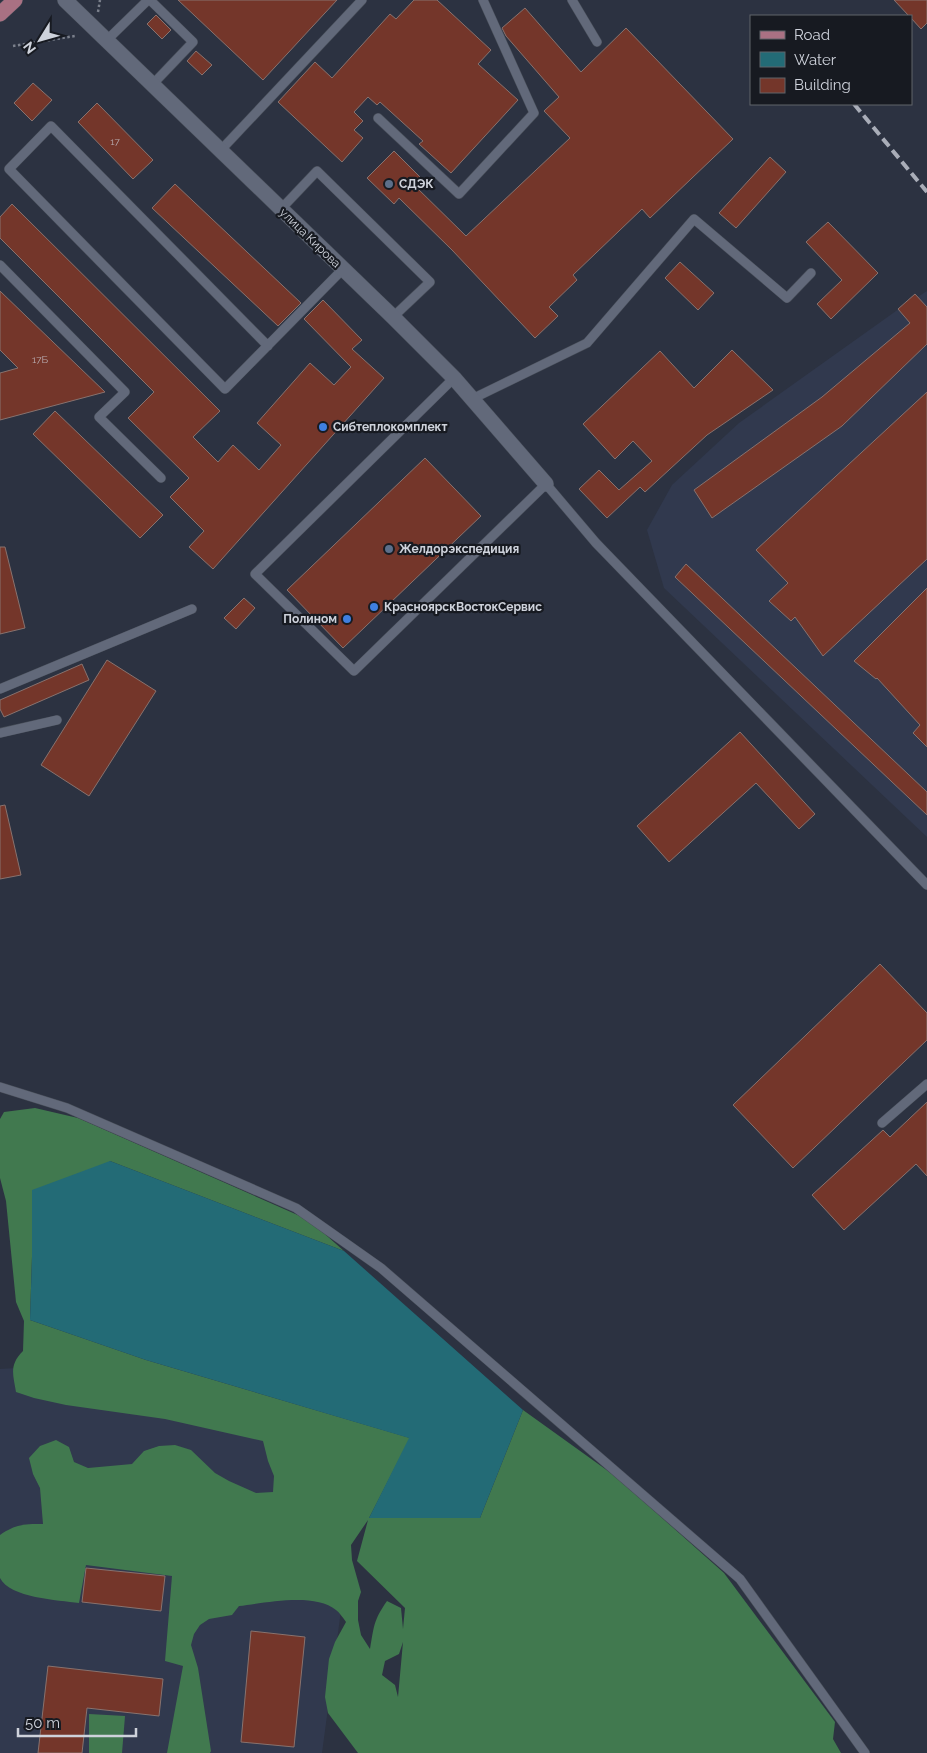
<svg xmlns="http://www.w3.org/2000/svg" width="927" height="1753" font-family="Raleway,sans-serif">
<rect width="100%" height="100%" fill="#2c3241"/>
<g fill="#31394e">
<path d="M927 291V837L664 588 647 530 672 485 739 423 896 311Z"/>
<path d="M146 1360 363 1445 322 1753H0V1369Z"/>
</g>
<g fill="#41794f" fill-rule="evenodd">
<path d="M35 1108 78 1118 309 1220 344 1251 110 1161 32 1257 30 1320 146 1360 410 1438 369 1518H480L523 1410 615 1476 724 1573 835 1722 833 1739 841 1753H358L328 1713 325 1697 329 1659 335 1642 346 1622C343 1618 340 1613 336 1610 315 1592 264 1603 239 1606L232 1615 209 1619 200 1625 194 1634 191 1645 198 1668 211 1751 210 1753H167L183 1666 165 1661 172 1576 86 1565 79 1603C58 1600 10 1598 0 1578V1535C16 1524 24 1524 43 1524L40 1488 33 1474 29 1458 40 1446 56 1440 69 1447 74 1462 88 1468 132 1464 144 1451 159 1446 175 1445 191 1450 215 1473 229 1481 256 1493 273 1492 274 1476 268 1461 263 1441 165 1419 66 1405 34 1398 16 1392C13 1374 9 1365 23 1351L24 1321 16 1302 6 1201 0 1178V1119L4 1112ZM368 1520 357 1561 405 1608 403 1629 401 1608 387 1601C373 1621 374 1627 370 1649L361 1635 358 1620V1601L361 1592 352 1560 351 1545ZM403 1642 398 1697 395 1685 382 1675 385 1661 399 1654Z"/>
<path d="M89 1714 125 1716 122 1753H89Z"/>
</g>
<path fill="#236b76" d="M110 1161 344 1251 523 1410 480 1518H369L409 1438 146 1360 30 1320 32 1257V1190Z"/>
<g fill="#74362a" stroke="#88726e">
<path d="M178 0H337L263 80Z"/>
<path d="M414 0H437L491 50 478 64 518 100 451 173 419 144 423 141 380 102 377 105 368 97 354 112 363 121 354 130 363 138 342 162 278 102 315 62 332 78 390 14 396 19Z"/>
<path d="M894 0H927V23L921 29 911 18V16H909Z"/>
<path d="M525 8 581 72 626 28 733 139 650 218 642 209 573 275 577 280 549 307 558 316 535 338 452 250 399 198 394 204 367 178 394 151 420 177 413 184 466 236 570 138 544 111 559 97 506 36 502 28Z"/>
<path d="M156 15 171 30 162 39 147 24Z"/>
<path d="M196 51 212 65 202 75 187 61Z"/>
<path d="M33 83 52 100 32 121 14 103Z"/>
<path d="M97 103 153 160 133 179 78 122Z"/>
<path d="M770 157 786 172 736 228 719 213Z"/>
<path d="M175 184 301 303 278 326 152 208Z"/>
<path d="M12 204 220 411 193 437 218 462 233 445 259 470 281 445 257 423 310 363 334 385 351 367 304 319 323 300 362 340 352 349 384 378 213 569 189 547 204 531 170 497 189 478 128 418 154 392 0 238V217Z"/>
<path d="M828 222 878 273 831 319 817 304 842 280 806 242Z"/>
<path d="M680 262 714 293 698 310 665 278Z"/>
<path d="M0 291 105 392 0 420V373L18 368 0 350Z"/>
<path d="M915 294 927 307V344L842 426 712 518 694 490 822 397 910 323 898 309Z"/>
<path d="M732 350 773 390 707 435 645 492 640 487 607 518 579 489 599 470 619 490 652 461 633 441 615 459 583 424 660 351 694 388Z"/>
<path d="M927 392V559L823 656 795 617 791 621 769 601 788 583 756 550Z"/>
<path d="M55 411 163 515 140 538 33 434Z"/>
<path d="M425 458 481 516 343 648 287 590Z"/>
<path d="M0 547H5L25 628 0 634Z"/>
<path d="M686 564 927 792V815L675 577Z"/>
<path d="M927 588V747L913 733 920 725 877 678 876 679 854 661Z"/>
<path d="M244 598 255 608 236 629 224 618Z"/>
<path d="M107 660 156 691 89 796 41 765Z"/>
<path d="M82 664 89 680 4 717 0 709V700Z"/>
<path d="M740 732 815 814 799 829 756 783 669 862 637 826Z"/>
<path d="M5 805 21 875 0 879V806Z"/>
<path d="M880 964 927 1013V1040L793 1168 733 1105Z"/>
<path d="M927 1102V1176L916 1164 844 1230 812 1195 883 1130 890 1137Z"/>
<path d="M86 1568 165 1576 161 1611 82 1602Z"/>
<path d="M251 1631 305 1637 294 1747 241 1742Z"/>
<path d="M48 1666 163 1679 159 1716 87 1708 82 1753H38Z"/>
</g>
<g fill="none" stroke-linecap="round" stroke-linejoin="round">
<defs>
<g id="lane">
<path d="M150 0 193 42 152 85"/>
<path d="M572 0 597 42"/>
<path d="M106 41 148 0"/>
<path d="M378 118 459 194 534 113 483 0"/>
<path d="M220 151 362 0"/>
<path d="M281 209 317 171 430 282 393 317"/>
<path d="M0 265 125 392 99 417 161 478"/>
<path d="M268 346 51 126 9 169 225 389 343 269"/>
<path d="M454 378 255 574 354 671 546 484 596 543 927 885"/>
<path d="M472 399 587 343 694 219 787 298 811 273"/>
<path d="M0 689 192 609"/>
<path d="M0 733 57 720"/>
<path d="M0 1087 67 1108 296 1208 381 1268 740 1579 865 1753"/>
<path d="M882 1123 927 1084"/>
</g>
<path id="street" d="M65 0 393 317 454 378 546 484"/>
<path id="primary" d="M0 14 15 0"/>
</defs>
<use href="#lane" stroke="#484e59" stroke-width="10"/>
<use href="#street" stroke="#484e59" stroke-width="16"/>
<use href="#primary" stroke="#484e59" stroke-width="16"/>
<g stroke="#7b808c" stroke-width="2.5" stroke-dasharray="2.5 2.5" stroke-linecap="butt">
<path d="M98 12 100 0"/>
<path d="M13 46 75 36"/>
</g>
<use href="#lane" stroke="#62697a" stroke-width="9"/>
<use href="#street" stroke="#62697a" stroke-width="15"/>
<use href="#primary" stroke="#a97183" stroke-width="15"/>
<path stroke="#a9adb8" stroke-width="4" stroke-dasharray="10 5" stroke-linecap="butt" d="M854 104 927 192"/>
</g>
<g fill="#5c6f8a" stroke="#171a21" stroke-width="2">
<circle cx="389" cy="184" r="5"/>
<circle cx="389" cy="549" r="5"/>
</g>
<g fill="#3f7fe0" stroke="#171a21" stroke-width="2">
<circle cx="323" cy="427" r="5"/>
<circle cx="374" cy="607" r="5"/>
<circle cx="347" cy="619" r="5"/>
</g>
<g text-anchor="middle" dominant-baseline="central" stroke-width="4.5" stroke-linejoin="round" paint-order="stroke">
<g font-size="10" fill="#b8abaf">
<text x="115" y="141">17</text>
<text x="40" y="359">17Б</text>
</g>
<g font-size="12" font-weight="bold" fill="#ced2db" stroke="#171a21" text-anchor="start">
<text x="399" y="184">СДЭК</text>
<text x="333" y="427">Сибтеплокомплект</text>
<text x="399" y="549">Желдорэкспедиция</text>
<text x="384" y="607">КрасноярскВостокСервис</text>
<text x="337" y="619" text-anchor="end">Полином</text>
</g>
<g font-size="12" fill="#ced2db" stroke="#171a21">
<text transform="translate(310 238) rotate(44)">улица Кирова</text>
</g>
</g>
<rect x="750" y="15" width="162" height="90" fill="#171a21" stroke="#60646b"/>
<rect x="760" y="31" width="25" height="8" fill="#a97183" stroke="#60646b"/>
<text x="794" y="40" font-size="15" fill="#ced2db">Road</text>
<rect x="760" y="52" width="25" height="15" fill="#236b76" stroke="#60646b"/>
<text x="794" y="65" font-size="15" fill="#ced2db">Water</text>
<rect x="760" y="78" width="25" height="15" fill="#74362a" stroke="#60646b"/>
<text x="794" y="90" font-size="15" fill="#ced2db">Building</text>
<g transform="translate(40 40) rotate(233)" stroke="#171a21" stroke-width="4" paint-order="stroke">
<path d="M0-4L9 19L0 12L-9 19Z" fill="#ced2db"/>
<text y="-8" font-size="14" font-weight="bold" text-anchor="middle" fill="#ced2db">N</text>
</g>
<path d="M18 1728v8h118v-8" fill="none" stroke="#ced2db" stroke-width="2.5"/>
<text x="25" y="1728" font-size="15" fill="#ced2db" stroke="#171a21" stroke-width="4" paint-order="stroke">50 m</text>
</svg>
